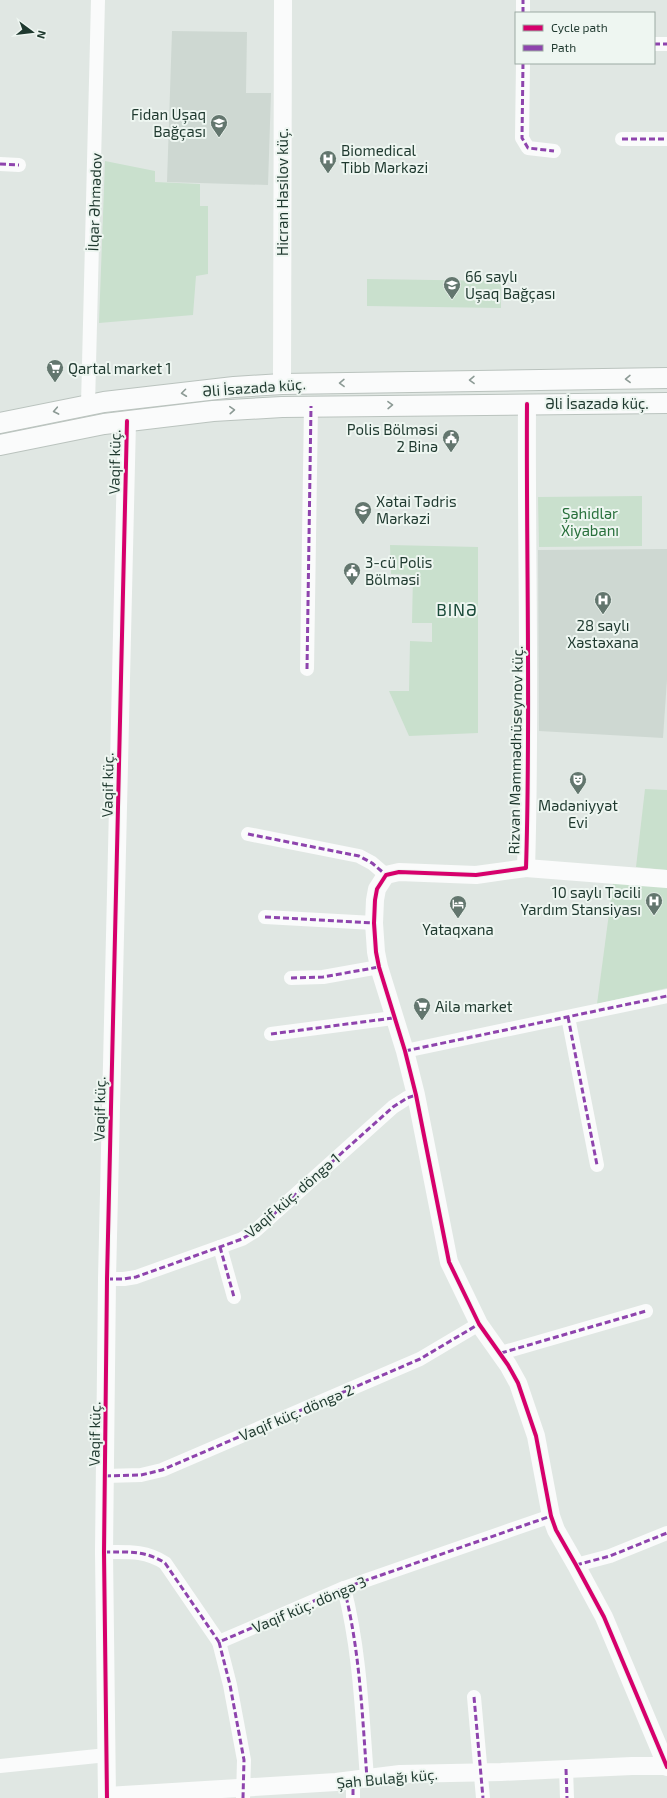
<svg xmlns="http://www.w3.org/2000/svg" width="667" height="1798" font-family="'Exo 2',sans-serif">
<rect width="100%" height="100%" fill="#e0e7e3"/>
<g fill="#ced8d2">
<path d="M172 31 247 32 246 93H271L268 185 167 182Z"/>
<path d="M667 549V680L663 738 539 731 538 550Z"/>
</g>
<g fill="#c9e0cd">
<path d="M105 161 155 171V182L200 184V206H208V274L196 276 193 315 99 323Z"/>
<path d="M367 279 501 281V308L367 306Z"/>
<path d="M642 496V546L539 547 538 497Z"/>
<path d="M390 545 478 547V733L409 736 389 691H409L410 641 432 642V623H412L413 575 391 574Z"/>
<path d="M645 789 667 790V870L636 867Z"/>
<path d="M613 883 667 886V988L597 1004Z"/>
</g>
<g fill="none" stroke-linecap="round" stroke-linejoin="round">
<defs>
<g id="secondary">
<path d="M0 423 104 402 234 387 282 384 667 378"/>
<path d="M0 445 104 424 213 411 282 407 667 403"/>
</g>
</defs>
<use href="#secondary" stroke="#bac3be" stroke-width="22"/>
<g stroke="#fafbfb" stroke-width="14">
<path d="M523 13V0"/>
<path d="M654 44H667"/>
<path d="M523 63 522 138 528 148 554 151"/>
<path d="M622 139H667"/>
<path d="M0 164 19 165"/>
<path d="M88 405 98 0"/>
<path d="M307 669 311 406"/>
<path d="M248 834 359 856 372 863 386 875"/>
<path d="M265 917 374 923"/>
<path d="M291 978 323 977 379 967"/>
<path d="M568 1017 597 1165"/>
<path d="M271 1034 393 1018"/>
<path d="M405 1051 667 996"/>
<path d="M220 1247 234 1297"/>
<path d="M107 1279H124L136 1277 242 1239 255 1231 393 1107 407 1098 416 1095"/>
<path d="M501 1353 646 1311"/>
<path d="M105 1476 141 1475 162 1470 420 1359 479 1324"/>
<path d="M104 1552C127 1552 145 1550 165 1563L219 1642 344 1588 551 1516"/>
<path d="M576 1565 610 1556 667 1533"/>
<path d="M344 1588C360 1651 362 1713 367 1778"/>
<path d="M219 1642 230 1685 244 1760 243 1798"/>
<path d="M474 1697 483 1798"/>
<path d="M0 1766 107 1755"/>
<path d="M566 1769 567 1798"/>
<path d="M353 1780V1798"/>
</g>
<g stroke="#fafbfb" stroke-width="18">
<path d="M282 384 283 0"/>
<path d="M527 404C526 558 531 713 526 868L476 875 399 872 386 875 377 889 375 900 374 923 376 952 379 967 405 1051 416 1095 449 1262 479 1324 508 1365 518 1383 536 1436 551 1516 556 1530 576 1565 604 1617 667 1767"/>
<path d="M526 868 667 879"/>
<path d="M107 1796 336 1782 400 1774 501 1772 632 1766H666"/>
<path d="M107 1798 104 1552 107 1279 127 421"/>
</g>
<use href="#secondary" stroke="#fafbfb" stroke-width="20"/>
<g stroke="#8e44ad" stroke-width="3" stroke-dasharray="6 3" stroke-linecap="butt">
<path d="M523 13V0"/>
<path d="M654 44H667"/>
<path d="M523 63 522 138 528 148 554 151"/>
<path d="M622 139H667"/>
<path d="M0 164 19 165"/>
<path d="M307 669 311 406"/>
<path d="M248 834 359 856 372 863 386 875"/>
<path d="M265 917 374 923"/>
<path d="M291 978 323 977 379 967"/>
<path d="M568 1017 597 1165"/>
<path d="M271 1034 393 1018"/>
<path d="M405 1051 667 996"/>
<path d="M220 1247 234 1297"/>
<path d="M107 1279H124L136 1277 242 1239 255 1231 393 1107 407 1098 416 1095"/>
<path d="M501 1353 646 1311"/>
<path d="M105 1476 141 1475 162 1470 420 1359 479 1324"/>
<path d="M104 1552C127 1552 145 1550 165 1563L219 1642 344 1588 551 1516"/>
<path d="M576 1565 610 1556 667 1533"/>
<path d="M344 1588C360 1651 362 1713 367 1778"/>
<path d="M219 1642 230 1685 244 1760 243 1798"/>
<path d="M474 1697 483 1798"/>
<path d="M566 1769 567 1798"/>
<path d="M353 1780V1798"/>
</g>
<defs>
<g id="cycleway">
<path d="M527 404C526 558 531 713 526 868L476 875 399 872 386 875 377 889 375 900 374 923 376 952 379 967 405 1051 416 1095 449 1262 479 1324 508 1365 518 1383 536 1436 551 1516 556 1530 576 1565 604 1617 667 1767"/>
<path d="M107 1798 104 1552 107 1279 127 421"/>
</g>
</defs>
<use href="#cycleway" stroke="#eef6f1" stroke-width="6"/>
<use href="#cycleway" stroke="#d6006c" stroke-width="4"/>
</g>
<defs><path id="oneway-chevron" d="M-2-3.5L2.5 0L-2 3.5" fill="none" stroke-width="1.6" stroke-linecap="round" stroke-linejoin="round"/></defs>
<g stroke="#8c9a95">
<use href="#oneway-chevron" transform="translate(628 379) rotate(179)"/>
<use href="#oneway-chevron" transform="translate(472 380) rotate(179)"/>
<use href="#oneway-chevron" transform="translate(342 383) rotate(179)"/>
<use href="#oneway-chevron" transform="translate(184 393) rotate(173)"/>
<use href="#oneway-chevron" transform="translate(390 405) rotate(-1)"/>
<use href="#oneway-chevron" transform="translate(232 410) rotate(-4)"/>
<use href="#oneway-chevron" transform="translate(56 411) rotate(169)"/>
</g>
<defs>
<symbol id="school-pin" viewBox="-11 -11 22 30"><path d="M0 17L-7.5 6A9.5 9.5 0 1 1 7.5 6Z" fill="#63766e" stroke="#eef6f1"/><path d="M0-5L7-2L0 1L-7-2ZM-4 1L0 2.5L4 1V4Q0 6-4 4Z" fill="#fff"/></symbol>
<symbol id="hospital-pin" viewBox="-11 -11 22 30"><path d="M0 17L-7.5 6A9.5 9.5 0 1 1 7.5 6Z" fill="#63766e" stroke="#eef6f1"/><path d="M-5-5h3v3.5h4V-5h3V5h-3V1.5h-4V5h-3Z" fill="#fff"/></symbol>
<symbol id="supermarket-pin" viewBox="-11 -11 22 30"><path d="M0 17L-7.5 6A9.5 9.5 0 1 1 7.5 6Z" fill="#63766e" stroke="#eef6f1"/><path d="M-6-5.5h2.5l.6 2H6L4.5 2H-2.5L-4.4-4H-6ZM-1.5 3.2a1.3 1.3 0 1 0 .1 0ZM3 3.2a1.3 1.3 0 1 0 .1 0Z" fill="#fff"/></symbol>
<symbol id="civic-pin" viewBox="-11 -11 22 30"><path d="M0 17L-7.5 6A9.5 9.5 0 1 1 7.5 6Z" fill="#63766e" stroke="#eef6f1"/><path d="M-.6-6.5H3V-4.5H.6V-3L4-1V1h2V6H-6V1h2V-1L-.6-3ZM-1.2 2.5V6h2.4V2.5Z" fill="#fff"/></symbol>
<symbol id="university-pin" viewBox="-11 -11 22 30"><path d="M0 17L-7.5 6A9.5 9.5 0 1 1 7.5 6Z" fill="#63766e" stroke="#eef6f1"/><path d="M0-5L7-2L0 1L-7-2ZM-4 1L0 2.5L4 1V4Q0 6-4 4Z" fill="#fff"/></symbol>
<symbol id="theatre-pin" viewBox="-11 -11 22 30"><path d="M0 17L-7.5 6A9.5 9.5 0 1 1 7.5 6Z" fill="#63766e" stroke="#eef6f1"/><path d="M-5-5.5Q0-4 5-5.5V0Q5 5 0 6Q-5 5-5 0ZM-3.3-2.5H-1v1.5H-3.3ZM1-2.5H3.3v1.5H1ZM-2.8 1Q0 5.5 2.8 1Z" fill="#fff"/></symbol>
<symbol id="hotel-pin" viewBox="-11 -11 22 30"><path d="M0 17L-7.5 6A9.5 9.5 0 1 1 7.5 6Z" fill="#63766e" stroke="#eef6f1"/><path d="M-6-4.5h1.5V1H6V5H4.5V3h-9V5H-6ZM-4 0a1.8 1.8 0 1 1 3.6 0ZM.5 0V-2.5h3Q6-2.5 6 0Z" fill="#fff"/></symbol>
</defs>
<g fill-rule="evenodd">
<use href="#school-pin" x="209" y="113" width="20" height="27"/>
<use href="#hospital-pin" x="318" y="149" width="20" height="27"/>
<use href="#school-pin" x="442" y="275" width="20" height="27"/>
<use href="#supermarket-pin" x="45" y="358" width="20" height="27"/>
<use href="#civic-pin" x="441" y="428" width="20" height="27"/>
<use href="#university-pin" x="353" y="500" width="20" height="27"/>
<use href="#civic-pin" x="342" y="561" width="20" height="27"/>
<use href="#hospital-pin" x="593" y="590" width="20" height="27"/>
<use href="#theatre-pin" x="568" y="770" width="20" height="27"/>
<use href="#hospital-pin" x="644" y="891" width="20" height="27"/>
<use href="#hotel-pin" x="448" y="894" width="20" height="27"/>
<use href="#supermarket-pin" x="412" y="996" width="20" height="27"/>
</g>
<g text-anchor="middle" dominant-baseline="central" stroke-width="4" stroke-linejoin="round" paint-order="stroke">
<g font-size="15" fill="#1f392f" stroke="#eef6f1" text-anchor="start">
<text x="206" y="114" text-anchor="end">Fidan Uşaq<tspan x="206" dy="17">Bağçası</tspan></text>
<text x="341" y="150">Biomedical<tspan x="341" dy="17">Tibb Mərkəzi</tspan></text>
<text x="465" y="276">66 saylı<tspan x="465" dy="17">Uşaq Bağçası</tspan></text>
<text x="68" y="368">Qartal market 1</text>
<text x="438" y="429" text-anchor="end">Polis Bölməsi<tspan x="438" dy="17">2 Binə</tspan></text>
<text x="376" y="501">Xətai Tədris<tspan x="376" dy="17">Mərkəzi</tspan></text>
<text x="365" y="562">3-cü Polis<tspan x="365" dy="17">Bölməsi</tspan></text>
<text x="603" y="625" text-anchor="middle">28 saylı<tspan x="603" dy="17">Xəstəxana</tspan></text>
<text x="578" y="805" text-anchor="middle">Mədəniyyət<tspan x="578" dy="17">Evi</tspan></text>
<text x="641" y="892" text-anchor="end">10 saylı Təcili<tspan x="641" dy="17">Yardım Stansiyası</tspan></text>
<text x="458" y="929" text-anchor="middle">Yataqxana</text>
<text x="435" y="1006">Ailә market</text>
</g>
<g font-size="15" fill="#1f392f" stroke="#eef6f1">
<text transform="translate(282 192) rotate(-90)">Hicran Hasilov küç.</text>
<text transform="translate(94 202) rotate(-88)">İlqar Əhmədov</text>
<text transform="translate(254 387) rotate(-4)">Əli İsazadə küç.</text>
<text x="597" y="403">Əli İsazadə küç.</text>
<text transform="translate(114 462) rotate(-89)">Vaqif küç.</text>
<text transform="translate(515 750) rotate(-89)">Rizvan Məmmədhüseynov küç.</text>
<text transform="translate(107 785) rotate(-89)">Vaqif küç.</text>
<text transform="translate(99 1109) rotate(-89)">Vaqif küç.</text>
<text transform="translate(292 1195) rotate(-41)">Vaqif küç. döngə 1</text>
<text transform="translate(296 1412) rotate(-23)">Vaqif küç. döngə 2</text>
<text transform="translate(94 1434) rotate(-89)">Vaqif küç.</text>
<text transform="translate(309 1604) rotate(-23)">Vaqif küç. döngə 3</text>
<text transform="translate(387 1778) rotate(-5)">Şah Bulağı küç.</text>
</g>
<g font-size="15" fill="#29703c" stroke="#eef6f1">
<text x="590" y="513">Şəhidlər<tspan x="590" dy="17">Xiyabanı</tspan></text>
</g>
<g font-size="17" letter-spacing="1" fill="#1b4b3a" stroke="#eef6f1">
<text x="457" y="609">BINƏ</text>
</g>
</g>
<rect x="515" y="12" width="140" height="52" fill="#eef6f1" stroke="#9baaa3"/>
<rect x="523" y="25" width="20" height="6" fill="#d6006c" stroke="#9baaa3"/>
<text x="551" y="32" font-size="12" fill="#1f392f">Cycle path</text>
<rect x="523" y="45" width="20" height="6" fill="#8e44ad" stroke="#9baaa3"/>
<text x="551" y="52" font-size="12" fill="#1f392f">Path</text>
<g transform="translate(32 32) rotate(105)" stroke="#eef6f1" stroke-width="3" paint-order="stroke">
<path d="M0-3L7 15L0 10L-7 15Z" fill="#1f392f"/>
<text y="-6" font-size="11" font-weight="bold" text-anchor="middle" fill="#1f392f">N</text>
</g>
</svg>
